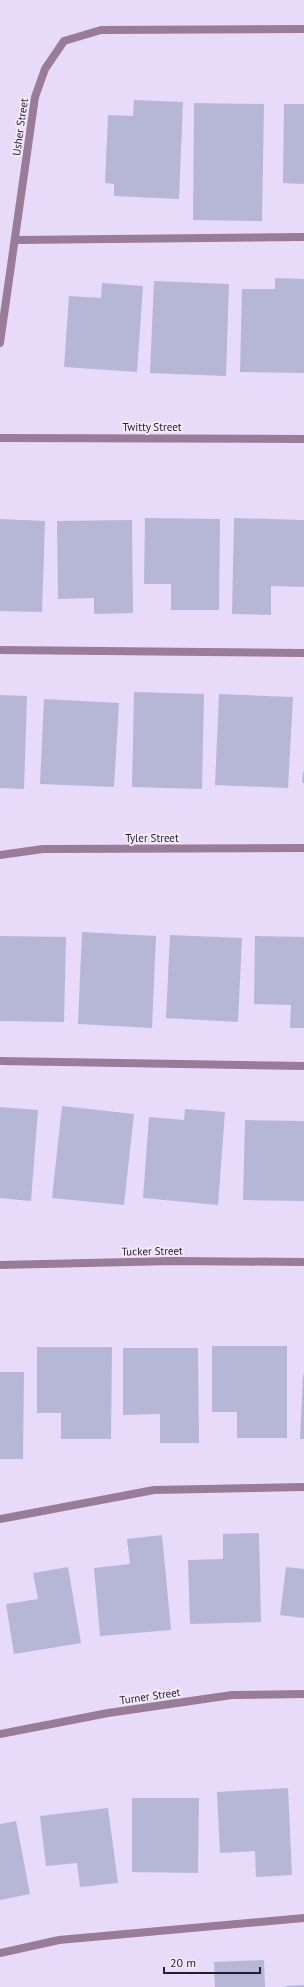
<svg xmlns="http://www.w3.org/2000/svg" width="304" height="1987" font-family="'PT Sans',sans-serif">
<rect width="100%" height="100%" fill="#e8daf9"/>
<g fill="#b6b7d7">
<path d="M134 100 183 102 179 199 114 196V184L105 183 108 115 133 116Z"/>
<path d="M194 103 264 104 262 221 193 220Z"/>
<path d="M284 104H304V184L283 183Z"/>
<path d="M275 278 304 279V373L240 372 242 289H275Z"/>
<path d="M154 281 229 284 226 376 150 373Z"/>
<path d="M102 283 143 286 137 372 64 367 69 296 101 298Z"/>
<path d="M145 518 220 519 219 610H171V584H144Z"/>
<path d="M234 518 304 520V587L271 586V615L232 614Z"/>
<path d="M0 519 45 521 42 612 0 611Z"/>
<path d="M132 520 133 613 94 614V598L58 599 57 521Z"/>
<path d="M134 692 204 694 202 789 132 787Z"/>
<path d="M219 694 293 697 288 788 215 785Z"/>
<path d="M0 695 27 696 24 789 0 788Z"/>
<path d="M44 699 119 703 114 787 40 784Z"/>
<path d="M303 772H304V783H302Z"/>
<path d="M82 932 156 936 152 1028 78 1024Z"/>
<path d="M170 935 242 938 238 1022 166 1018Z"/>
<path d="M0 936 66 937 64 1022 0 1021Z"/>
<path d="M255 936 304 937V1028H290L291 1005 254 1004Z"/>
<path d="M62 1106 134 1114 124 1205 52 1198Z"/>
<path d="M0 1107 38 1110 31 1201 0 1198Z"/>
<path d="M185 1109 225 1112 218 1205 143 1198 149 1117 184 1120Z"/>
<path d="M245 1120 304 1121V1201L243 1200Z"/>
<path d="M212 1346H287V1438H237V1412H212Z"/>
<path d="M37 1347H112L111 1439H61V1413H37Z"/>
<path d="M123 1348H198L199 1443H160V1414L123 1415Z"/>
<path d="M0 1372H24L23 1459H0Z"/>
<path d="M303 1375H304V1439H300Z"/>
<path d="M259 1533 261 1622 190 1624 188 1560 223 1559V1534Z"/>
<path d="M162 1535 171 1630 100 1636 94 1568 130 1564 127 1539Z"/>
<path d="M68 1567 81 1643 14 1654 6 1604 38 1599 33 1573Z"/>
<path d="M286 1567 304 1569V1618L280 1615Z"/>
<path d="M288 1788 292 1875 256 1877 255 1851 220 1853 217 1792Z"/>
<path d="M132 1798H199L198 1873 132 1872Z"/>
<path d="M108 1808 118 1883 80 1887 77 1863 46 1866 40 1816Z"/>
<path d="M16 1821 30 1894 0 1900V1824Z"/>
<path d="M264 1960 265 1987H215L214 1962Z"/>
<path d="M304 1985V1987H286V1986Z"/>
</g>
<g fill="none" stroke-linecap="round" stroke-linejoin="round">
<g stroke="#997c97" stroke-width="8">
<path d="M15 240 304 237"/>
<path d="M0 650 304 653"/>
<path d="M0 1061 304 1066"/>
<path d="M0 1519 154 1490 304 1487"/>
<path d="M0 1953 59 1940 304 1918"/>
</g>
<g stroke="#997c97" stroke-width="8">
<path d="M0 343 35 97 45 69 64 41 101 30 304 29"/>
<path d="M0 438 304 439"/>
<path d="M0 855 43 849 304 848"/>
<path d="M0 1265 173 1261 304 1262"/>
</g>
<path stroke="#997c97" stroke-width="8" d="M0 1734 108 1713 232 1695 304 1694"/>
</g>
<g text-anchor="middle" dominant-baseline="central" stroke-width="4" stroke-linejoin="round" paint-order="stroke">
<g font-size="11" fill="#231d29" stroke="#f3eafd">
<text transform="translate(20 127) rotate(-82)">Usher Street</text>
<text x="152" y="427">Twitty Street</text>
<text x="152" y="838">Tyler Street</text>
<text transform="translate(152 1251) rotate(-1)">Tucker Street</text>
<text transform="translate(150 1696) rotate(-8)">Turner Street</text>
</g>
</g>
<path d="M164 1967v6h96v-6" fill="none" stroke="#231d29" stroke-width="2"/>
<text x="170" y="1967" font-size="12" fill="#231d29" stroke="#f3eafd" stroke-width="3" paint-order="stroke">20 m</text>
</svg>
